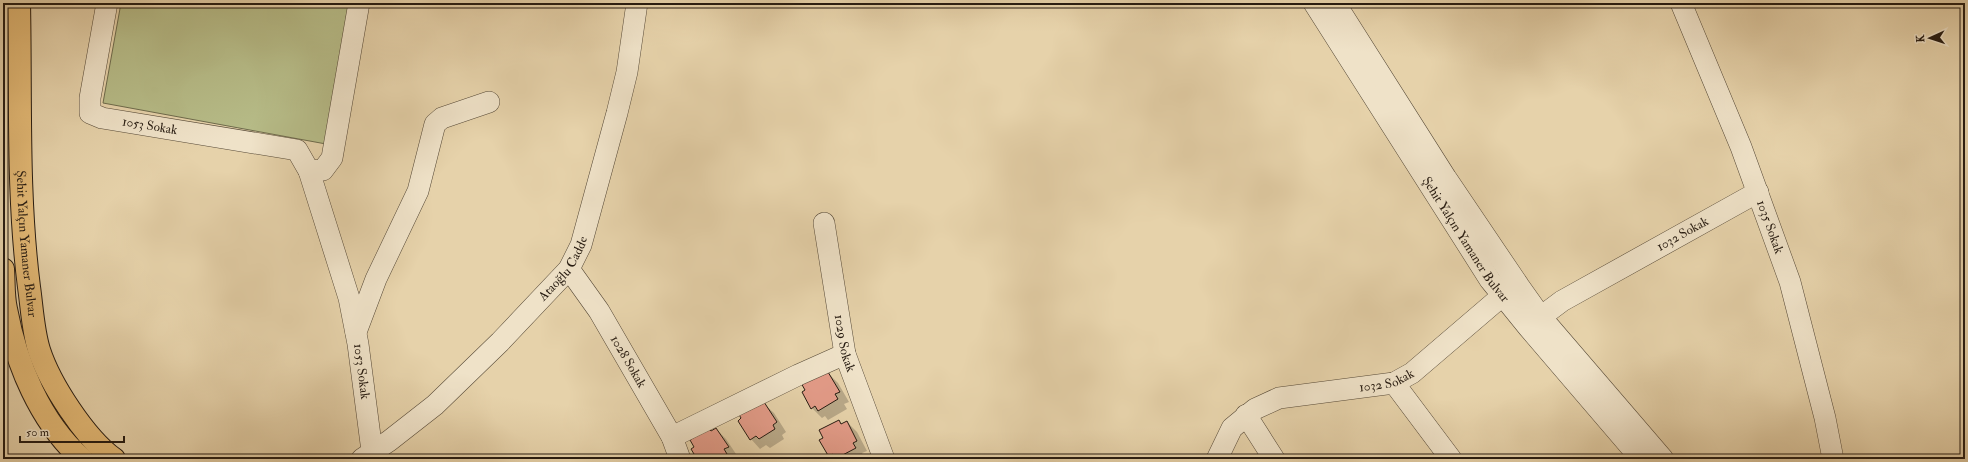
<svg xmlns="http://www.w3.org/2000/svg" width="1968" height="462" font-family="'IM FELL Double Pica',serif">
<rect width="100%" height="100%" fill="#e6d2aa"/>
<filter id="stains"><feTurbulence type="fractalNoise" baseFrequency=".005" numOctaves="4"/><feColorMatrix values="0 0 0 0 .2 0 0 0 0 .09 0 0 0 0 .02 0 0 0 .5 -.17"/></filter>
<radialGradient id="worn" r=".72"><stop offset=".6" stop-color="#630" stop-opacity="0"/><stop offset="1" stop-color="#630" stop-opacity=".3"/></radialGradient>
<path fill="#b6bb87" stroke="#6e6b4c" d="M121 3H351L326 144 103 103Z"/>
<g fill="#0003">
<path d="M828 373 838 383 849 402 844 404 847 409 828 420 825 416 822 418 812 408Z"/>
<path d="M764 404 774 413 786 432 782 435 784 439 770 448 766 445 760 449 751 439Z"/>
<path d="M839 421 842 424 847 422 857 432 867 451 862 453 865 458 832 459 829 456 824 438Z"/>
<path d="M716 429 726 439 738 457 734 459H698L712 432Z"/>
</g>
<g fill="#e39b88" stroke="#261b11">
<path d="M828 372 840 392 835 394 838 399 818 411 815 406 811 409 802 392 805 390 801 383Z"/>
<path d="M764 402 777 422 773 425 775 429 759 439 756 436 750 440 738 421 741 418 738 413Z"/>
<path d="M839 420 841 424 847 421 857 441 853 443 856 448 835 459 833 454 829 457 819 440 823 438 819 430Z"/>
<path d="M708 428 711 431 716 428 729 447 724 449 727 454 720 459H697L691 449 694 447 690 440Z"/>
</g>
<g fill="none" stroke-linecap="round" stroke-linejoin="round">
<defs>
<g id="minor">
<path id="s1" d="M107 3 90 98V113L102 118 297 150 309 171 349 298 358 344 373 459"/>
<path id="s2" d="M1314 3 1490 280 1528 327 1641 459"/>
<path d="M1335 3 1446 178 1519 286 1541 317 1663 459"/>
<path id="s3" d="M1681 3 1741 147 1790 282 1825 418 1833 459"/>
<path d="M309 171 323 170 332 158 359 3"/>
<path id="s4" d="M824 223 845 354 884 459"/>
<path id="s5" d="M569 269 599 311 672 437 680 459"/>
<path id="s6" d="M1530 325 1562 301 1758 192"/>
<path d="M356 332 376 279 418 191 435 124 442 118 489 102"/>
<path d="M1394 383 1451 459"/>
<path d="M1246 415 1274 459"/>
<path d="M672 437 798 375 845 354"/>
<path id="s7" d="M362 459 389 441 435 405 500 342 569 269 581 245 617 113 627 72 637 3"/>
<path id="s8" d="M1217 459 1232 428 1255 409 1279 398 1394 383 1412 373 1502 296 1514 289"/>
</g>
<g id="highway">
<path id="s9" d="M19 3C21 98 17 193 29 287 32 308 33 331 39 350 50 384 85 438 114 459"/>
<path d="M3 269C4 282 3 296 6 309 16 363 40 422 82 459"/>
</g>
</defs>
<use href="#minor" stroke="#564937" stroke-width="22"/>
<use href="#highway" stroke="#261b11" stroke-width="24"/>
<use href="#minor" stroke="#efe2c8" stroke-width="21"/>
<use href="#highway" stroke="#e3b975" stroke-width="22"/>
</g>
<g text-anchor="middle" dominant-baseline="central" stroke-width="4" stroke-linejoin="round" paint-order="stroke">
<g font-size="13" fill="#261b11" stroke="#efe2c8">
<text stroke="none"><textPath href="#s1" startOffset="173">1053 Sokak</textPath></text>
<text stroke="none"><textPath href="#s3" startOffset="241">1035 Sokak</textPath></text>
<text stroke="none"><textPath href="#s6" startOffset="178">1032 Sokak</textPath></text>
<text stroke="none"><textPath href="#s2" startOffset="281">Şehit Yalçın Yamaner Bulvar</textPath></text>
<text stroke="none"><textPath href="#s9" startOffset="241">Şehit Yalçın Yamaner Bulvar</textPath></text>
<text stroke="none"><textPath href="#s7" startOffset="279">Ataoğlu Cadde</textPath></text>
<text stroke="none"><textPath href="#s4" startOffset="122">1029 Sokak</textPath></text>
<text stroke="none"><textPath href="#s5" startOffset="110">1028 Sokak</textPath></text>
<text stroke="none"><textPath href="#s1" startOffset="554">1053 Sokak</textPath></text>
<text stroke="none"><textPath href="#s8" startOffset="200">1032 Sokak</textPath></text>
</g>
</g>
<rect width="1968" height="462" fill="none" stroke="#e6d2aa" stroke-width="16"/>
<rect x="4" y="4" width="1960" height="454" fill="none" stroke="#261b11" stroke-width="2"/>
<rect x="8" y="8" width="1952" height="446" fill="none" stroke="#261b11"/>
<g transform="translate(1930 38) rotate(267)" stroke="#efe2c8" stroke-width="3" paint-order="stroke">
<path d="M0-3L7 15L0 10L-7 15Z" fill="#261b11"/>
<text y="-6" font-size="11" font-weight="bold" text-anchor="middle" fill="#261b11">K</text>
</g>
<path d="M20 436v6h104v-6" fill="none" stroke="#261b11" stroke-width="2"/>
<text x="26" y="436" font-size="12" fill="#261b11" stroke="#efe2c8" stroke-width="3" paint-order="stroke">50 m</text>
<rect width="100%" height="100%" filter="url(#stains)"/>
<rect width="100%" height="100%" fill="url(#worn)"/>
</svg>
